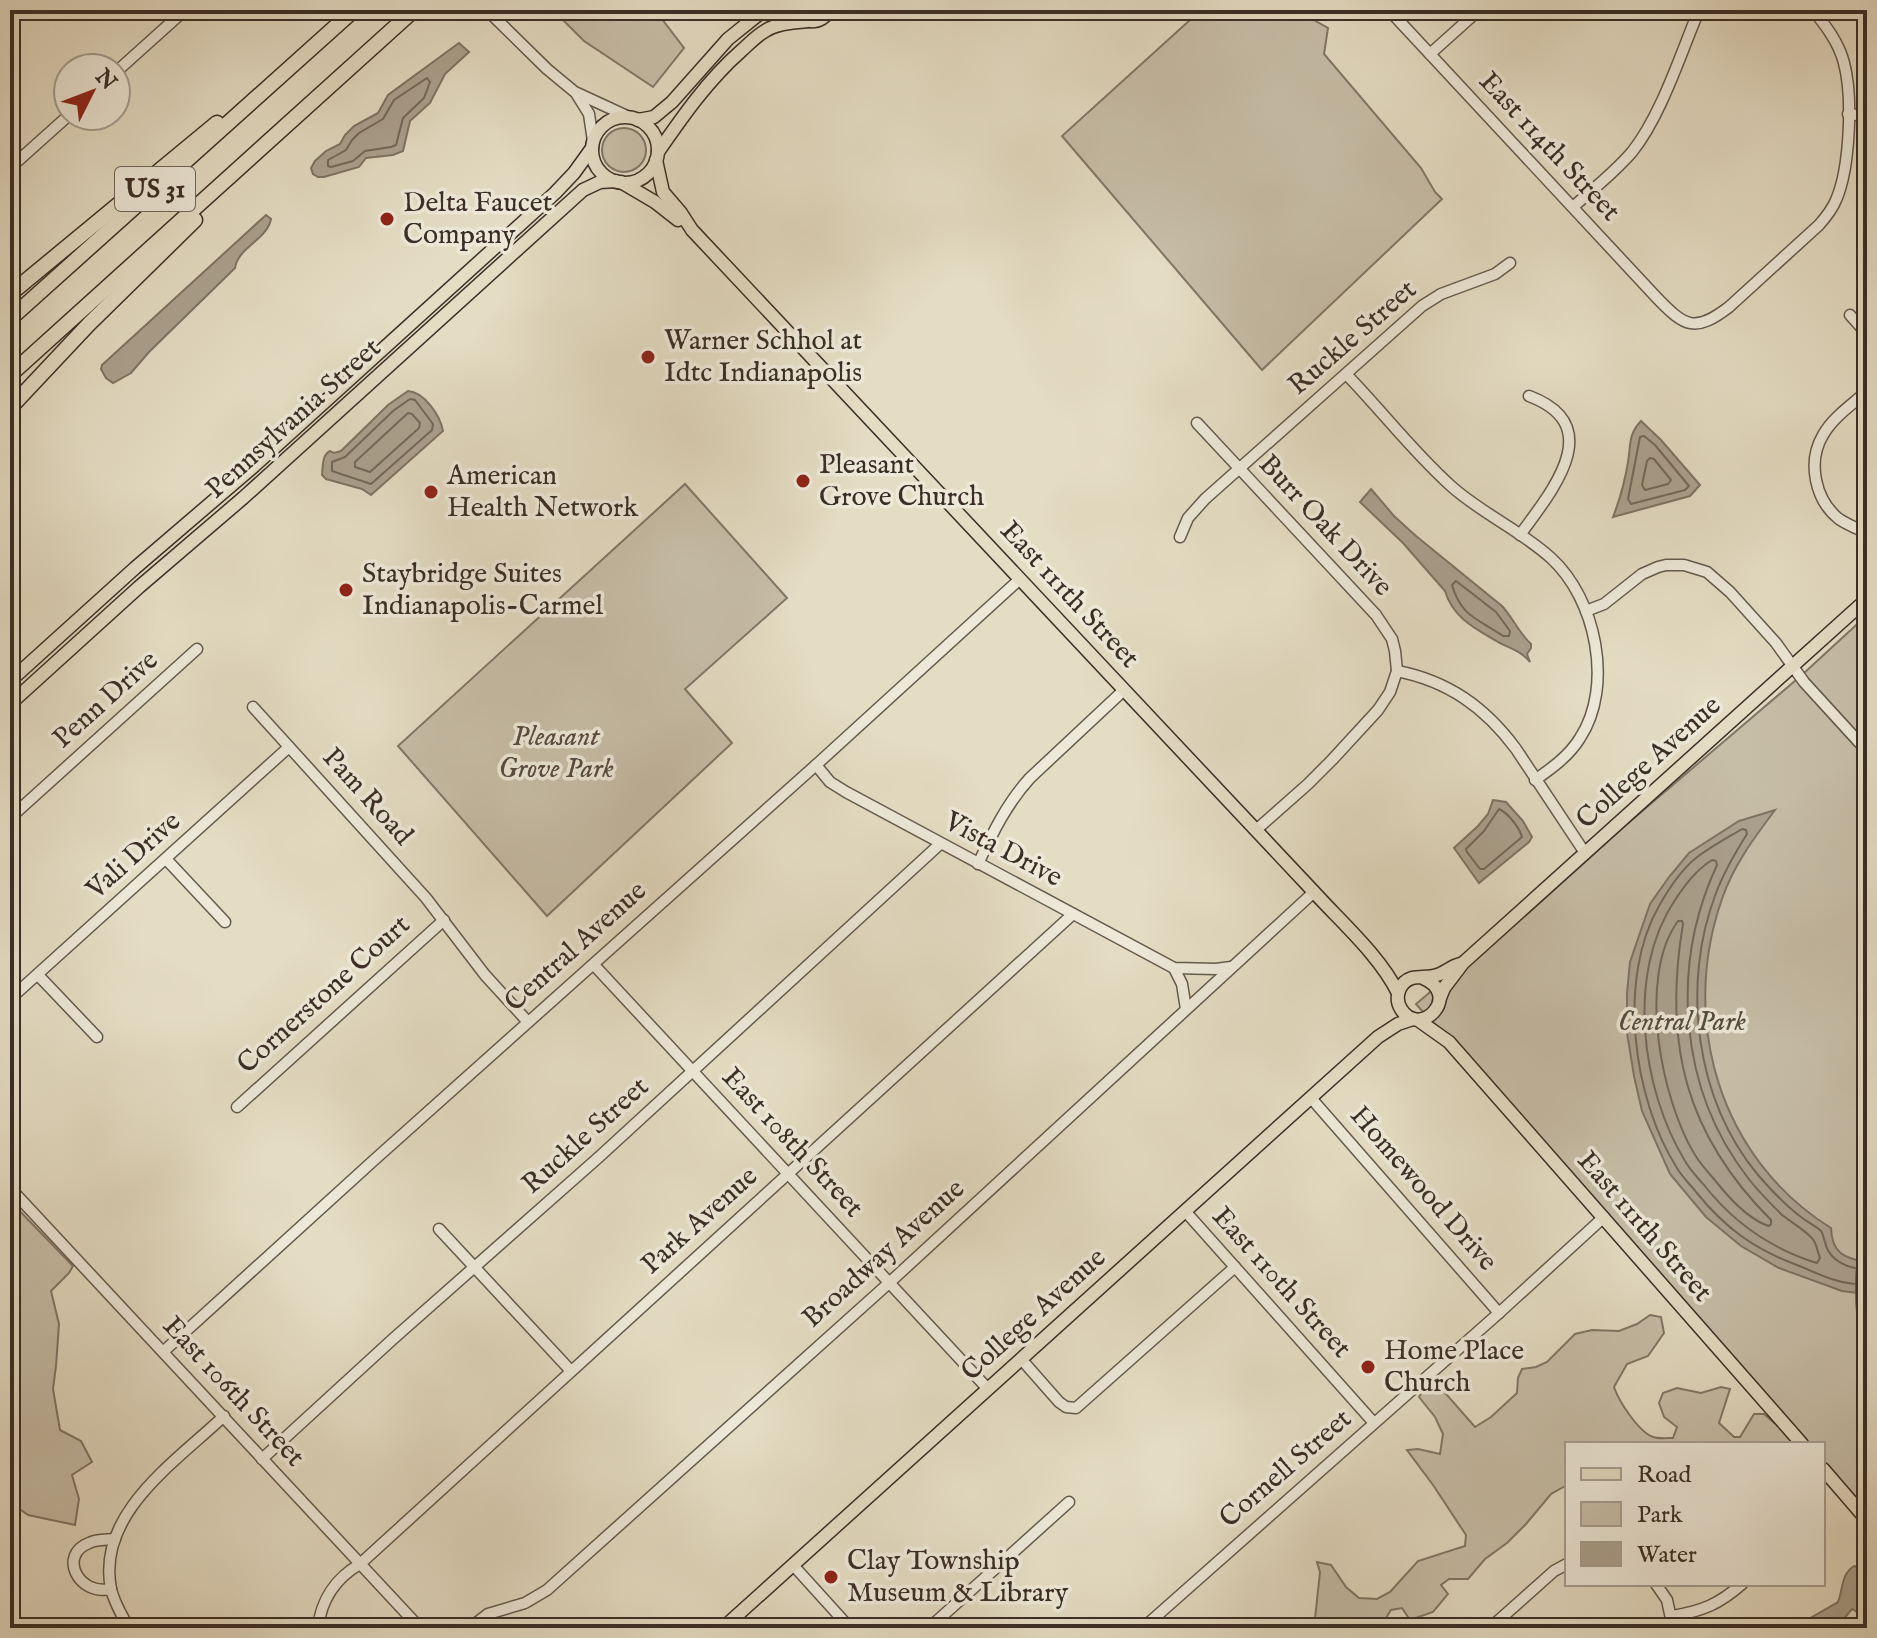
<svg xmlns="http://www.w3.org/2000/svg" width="1877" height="1638" font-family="'IM FELL English',serif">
<rect width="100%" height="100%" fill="#e4dcc3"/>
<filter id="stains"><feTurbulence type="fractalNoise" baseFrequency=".0025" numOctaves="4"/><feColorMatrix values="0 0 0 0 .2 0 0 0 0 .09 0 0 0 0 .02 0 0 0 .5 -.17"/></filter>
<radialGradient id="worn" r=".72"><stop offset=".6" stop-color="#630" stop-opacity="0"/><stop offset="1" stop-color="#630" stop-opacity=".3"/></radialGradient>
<g fill="#c7bea8" stroke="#817667" stroke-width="2">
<path d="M553 10H655L684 48 653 87 584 41Z"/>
<path d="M1201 10H1296L1328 28 1324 54 1421 168 1435 192 1442 199 1262 370 1062 136Z"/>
<circle cx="624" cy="150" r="22"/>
<path d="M685 484 787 598 685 689 732 743 547 916 398 746Z"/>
<path d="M1867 615V1510L1823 1460V1444H1808L1416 1004 1803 674Z"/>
<path d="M10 1201 73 1266 69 1273 51 1291 59 1324 56 1366 53 1389 60 1430 81 1441 92 1462 72 1475 79 1499 75 1525 28 1515 10 1502Z"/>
<path d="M1650 1315 1661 1317 1664 1333 1648 1356 1627 1364 1614 1387C1619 1402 1639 1432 1653 1437 1659 1439 1668 1438 1673 1438L1677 1427 1664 1417 1659 1403 1663 1393 1677 1388 1701 1393 1721 1387 1730 1389 1719 1423 1734 1437H1740L1754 1414H1764L1794 1440 1790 1444H1567V1485L1551 1494 1526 1524 1507 1543 1485 1559 1468 1579H1449L1441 1585 1448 1594 1433 1612 1410 1620 1402 1608 1391 1610 1384 1621 1400 1626V1628H1314L1320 1572 1317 1562 1331 1565 1346 1587 1359 1598 1377 1599 1390 1592 1418 1561 1465 1546 1466 1535 1433 1485 1407 1450 1418 1449 1440 1454 1443 1434 1435 1417 1419 1397 1427 1383 1433 1379 1475 1427 1491 1417 1517 1393 1518 1378 1522 1369 1536 1367 1547 1362 1575 1334 1592 1330 1619 1331 1637 1324Z"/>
</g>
<g fill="#aba18e" stroke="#7e7364" stroke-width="2">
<path d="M459 43 469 52 445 74 430 103 410 121 403 151 393 155 366 158 359 167 324 177H318L313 174 311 168 315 161 326 151 340 144 345 135 354 126 378 113 388 95Z"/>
<path d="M266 215 271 219C267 240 238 247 235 268L149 352 131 373 113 383 106 378 101 369 102 365Z"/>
<path d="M408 391C424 392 440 415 443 431L371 495 362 489 326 479 322 475C323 466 322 455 330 451L334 453 341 451 388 405Z"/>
<path d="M1641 421 1661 440 1700 485 1690 496 1613 517C1620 499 1625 481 1628 462 1631 444 1628 435 1641 421Z"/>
<path d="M1371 489 1394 516 1416 536 1502 606C1513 618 1519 633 1531 644V648L1527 654 1530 662C1521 651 1511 649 1498 642 1476 629 1453 618 1445 591L1403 543 1360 502Z"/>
<path d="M1493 800 1506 802 1523 821 1532 837 1529 842 1479 883 1454 848 1478 826 1488 814Z"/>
<path d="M1775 810C1754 838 1733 866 1722 899 1679 1021 1720 1159 1831 1228 1832 1254 1844 1257 1867 1263V1294L1842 1291 1779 1268 1741 1246 1706 1217 1670 1174 1642 1111 1634 1076 1627 1033V993L1630 962 1650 904 1669 877 1689 853 1739 821Z"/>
<path d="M1854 1566 1867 1571V1618L1852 1609 1836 1628H1793L1838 1602C1843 1590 1841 1574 1854 1566Z"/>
</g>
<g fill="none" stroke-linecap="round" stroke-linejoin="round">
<g stroke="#73685a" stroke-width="2">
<path d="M427 78 430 82 424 98 403 118 396 145 391 147 365 151 353 161 331 167 328 166V160L346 150 352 140 359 133 383 119 394 100Z"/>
<path d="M410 399 415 400 433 424 432 430 371 484 332 471V462L345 457 393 411Z"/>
<path d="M408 413 412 414 420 423 419 428 370 472 355 467V462Z"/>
<path d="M1644 436 1655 445 1689 486 1685 490 1631 504 1628 499 1640 437Z"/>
<path d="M1650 458 1654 459 1671 480 1668 484 1645 490 1642 485 1647 461Z"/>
<path d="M1456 581 1496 612 1510 631 1509 636H1503C1479 619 1461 617 1452 585Z"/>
<path d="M1499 809C1508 813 1519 827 1522 837L1484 869H1480L1467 852 1466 849 1484 831Z"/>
<path d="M1712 860 1716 861 1717 865C1670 966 1679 1089 1748 1178 1758 1191 1770 1203 1781 1214 1789 1221 1810 1233 1814 1241 1817 1246 1818 1253 1820 1258L1817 1263C1772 1249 1733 1222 1704 1185 1697 1177 1690 1170 1685 1161 1641 1088 1626 973 1675 900 1685 885 1696 870 1712 860Z"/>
<path d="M1678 921H1682L1683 924C1663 1043 1685 1134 1771 1220V1224L1769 1226C1749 1220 1731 1200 1718 1184 1710 1174 1701 1165 1695 1155 1661 1099 1637 977 1678 921Z"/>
<path d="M1854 1284C1833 1282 1817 1273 1797 1265 1754 1249 1725 1228 1696 1192 1690 1184 1682 1177 1677 1168 1633 1099 1617 979 1659 906 1668 890 1681 870 1696 858 1710 847 1727 838 1742 829L1746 830 1747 834C1735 853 1724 872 1716 893 1681 984 1695 1099 1758 1175 1771 1190 1785 1205 1801 1217 1807 1222 1816 1226 1821 1231 1824 1235 1823 1238 1825 1242 1828 1257 1841 1265 1855 1268"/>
</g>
<defs>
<g id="minor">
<path d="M487 10 547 69 576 93 589 114 593 141"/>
<path d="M1389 10 1657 298C1685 327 1695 333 1729 307L1819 225C1826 217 1832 210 1836 200 1850 168 1853 97 1844 63 1839 43 1826 26 1813 10"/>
<path d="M1430 54 1479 10"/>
<path d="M116 72 185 10"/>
<path d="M577 93 629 117"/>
<path d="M1848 114 1867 116"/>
<path d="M10 146 21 158"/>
<path d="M10 168 68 116"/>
<path d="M1573 207C1593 189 1615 172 1632 152 1661 116 1681 53 1699 10"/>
<path d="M1850 315 1867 334"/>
<path d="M1346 374C1382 411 1413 452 1451 486 1481 513 1520 530 1551 558 1596 599 1614 686 1580 738 1569 756 1552 768 1535 780"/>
<path d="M1867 391C1852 405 1833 417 1823 435 1807 462 1815 500 1839 519 1848 525 1858 529 1867 533"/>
<path d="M1197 423 1376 615 1392 639 1395 651 1397 671 1390 692 1378 710 1332 760 1308 784 1256 830"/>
<path d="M1520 535C1550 493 1609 426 1529 396"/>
<path d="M1180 537 1188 518 1205 499 1422 306 1441 294 1495 274 1510 263"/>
<path d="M1586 611 1604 604 1642 574 1658 567 1666 565H1684L1707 572 1730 592 1776 643 1804 682 1867 751"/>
<path d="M1397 671C1448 681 1485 707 1516 749L1585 853"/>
<path d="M253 707 426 898 485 975 528 1022"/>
<path d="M816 765 830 782 846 792 1174 968 1216 969 1231 967"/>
<path d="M10 818 197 649"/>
<path d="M166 859 225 922"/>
<path d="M978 864C992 834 1007 803 1030 778L1124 690"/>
<path d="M594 965 988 1389"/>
<path d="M1174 968 1182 984 1186 1009"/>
<path d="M38 975 97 1037"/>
<path d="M10 999 289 747"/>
<path d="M1311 1098 1499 1313"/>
<path d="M237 1107 444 920"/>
<path d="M10 1188 420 1628"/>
<path d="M1185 1211 1374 1423"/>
<path d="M439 1229 571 1371"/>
<path d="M1867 1234C1859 1272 1860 1309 1867 1347"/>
<path d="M164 1351 373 1161 816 765 1020 579"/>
<path d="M1022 1360 1059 1402 1066 1407 1076 1408 1235 1267"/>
<path d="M262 1459 393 1339 599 1157 940 844"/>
<path d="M793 1565 850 1628"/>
<path d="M1656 1584 1667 1600 1673 1628"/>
<path d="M111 1589C78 1596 58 1555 89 1543 97 1539 106 1540 115 1539"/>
<path d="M1672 1616C1703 1611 1719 1604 1742 1584"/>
<path d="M129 1628C122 1616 114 1602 111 1589 96 1513 177 1461 224 1416"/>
<path d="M318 1628C321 1600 336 1578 360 1564L1073 914"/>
<path d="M470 1628 488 1614 525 1603 547 1590 889 1283 1314 892"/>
<path d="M929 1628 1069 1502"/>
<path d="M1143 1628 1499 1313 1604 1217"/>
<path d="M1490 1628 1554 1571 1567 1564"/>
</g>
<g id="major">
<path d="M793 10C804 25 820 25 830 10"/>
<circle cx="625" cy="150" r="33"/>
<path d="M638 120 654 117 672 102 728 39 764 10"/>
<path d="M658 152C683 116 708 80 741 51 749 44 756 36 765 31 777 23 793 23 807 21"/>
<path d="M656 160 663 192 681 213 692 230 1314 892C1342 923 1380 956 1398 993"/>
<path d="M621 182 655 202 678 220"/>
<path d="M10 681 135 568 254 466 555 193 574 173 592 148"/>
<path d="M10 704 139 587 243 498 583 190 600 182 616 181"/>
<path d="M1423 978C1463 995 1420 1040 1401 1009 1394 998 1399 982 1412 978 1420 976 1429 978 1437 975 1445 973 1451 966 1460 964"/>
<path d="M1440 998 1444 988 1463 963 1867 599"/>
<path d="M1418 1020 1449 1042 1802 1444"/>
<path d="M1823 1469 1867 1520"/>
<path d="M723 1628 1378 1037 1398 1024 1413 1019"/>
</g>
<g id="highway">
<path d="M10 294 217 123"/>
<path d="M10 319 354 10"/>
<path d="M10 375 414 10"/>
<path d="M10 408 89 324 195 220"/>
</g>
</defs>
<use href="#minor" stroke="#655a4d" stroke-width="13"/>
<use href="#major" stroke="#3b2e26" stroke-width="15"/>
<use href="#highway" stroke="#3b2e26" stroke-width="17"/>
<use href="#minor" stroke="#ede8d8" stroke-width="10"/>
<use href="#major" stroke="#e4dcc3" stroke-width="12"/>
<use href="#highway" stroke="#e4dcc3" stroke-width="14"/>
</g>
<g fill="#8f2418" stroke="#ede8d8" stroke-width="3">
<circle cx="387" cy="219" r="8"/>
<circle cx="648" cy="357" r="8"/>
<circle cx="803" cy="481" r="8"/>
<circle cx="431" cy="492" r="8"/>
<circle cx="346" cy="590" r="8"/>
<circle cx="1368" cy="1367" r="8"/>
<circle cx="831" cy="1577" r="8"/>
</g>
<g text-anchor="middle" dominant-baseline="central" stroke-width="7" stroke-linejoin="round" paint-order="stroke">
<rect fill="#ede8d8" stroke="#70665b" stroke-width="2" x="115" y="167" width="80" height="44" rx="6"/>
<g font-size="26" font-weight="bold" fill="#3b2e26">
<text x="155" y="189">US 31</text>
</g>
<g font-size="28" fill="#3b2e26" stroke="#ede8d8">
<text transform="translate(1549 147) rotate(47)">East 114th Street</text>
<text transform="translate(1353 338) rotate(-41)">Ruckle Street</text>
<text transform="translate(294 419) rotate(-42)">Pennsylvania Street</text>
<text transform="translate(1325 526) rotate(47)">Burr Oak Drive</text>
<text transform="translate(1069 595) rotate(47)">East 111th Street</text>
<text transform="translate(106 700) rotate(-42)">Penn Drive</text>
<text transform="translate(1649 763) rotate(-42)">College Avenue</text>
<text transform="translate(367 797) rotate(48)">Pam Road</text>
<text transform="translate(1003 850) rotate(28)">Vista Drive</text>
<text transform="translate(134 856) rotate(-42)">Vali Drive</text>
<text transform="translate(576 947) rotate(-42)">Central Avenue</text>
<text transform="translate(324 995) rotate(-42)">Cornerstone Court</text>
<text transform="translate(586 1136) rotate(-42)">Ruckle Street</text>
<text transform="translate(792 1143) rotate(47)">East 108th Street</text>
<text transform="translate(1423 1189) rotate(49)">Homewood Drive</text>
<text transform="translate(700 1221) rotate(-42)">Park Avenue</text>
<text transform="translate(1644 1227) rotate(49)">East 111th Street</text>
<text transform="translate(884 1254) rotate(-42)">Broadway Avenue</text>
<text transform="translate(1281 1283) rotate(48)">East 110th Street</text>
<text transform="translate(1034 1315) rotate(-42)">College Avenue</text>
<text transform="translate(233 1392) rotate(47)">East 106th Street</text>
<text transform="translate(1286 1469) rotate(-41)">Cornell Street</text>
</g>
<g font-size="28" fill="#3b2e26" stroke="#ede8d8" text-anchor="start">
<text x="403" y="203">Delta Faucet<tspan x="403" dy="32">Company</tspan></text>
<text x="664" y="341">Warner Schhol at<tspan x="664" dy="32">Idtc Indianapolis</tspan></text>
<text x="819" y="465">Pleasant<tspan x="819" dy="32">Grove Church</tspan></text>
<text x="447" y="476">American<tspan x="447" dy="32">Health Network</tspan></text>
<text x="362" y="574">Staybridge Suites<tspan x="362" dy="32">Indianapolis-Carmel</tspan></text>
<text x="1384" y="1351">Home Place<tspan x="1384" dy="32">Church</tspan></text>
<text x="847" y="1561">Clay Township<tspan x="847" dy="32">Museum &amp; Library</tspan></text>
</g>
<g font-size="28" font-style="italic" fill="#574b40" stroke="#ede8d8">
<text x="556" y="737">Pleasant<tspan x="556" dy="32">Grove Park</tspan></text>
<text x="1682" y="1022">Central Park</text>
</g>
</g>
<rect width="1877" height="1638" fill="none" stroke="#e4dcc3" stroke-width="40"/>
<rect x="12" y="12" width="1853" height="1614" fill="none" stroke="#3b2e26" stroke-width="4"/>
<rect x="20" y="20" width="1837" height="1598" fill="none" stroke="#3b2e26" stroke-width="2"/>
<rect x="1565" y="1442" width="260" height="144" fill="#ede8d8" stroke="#a69e91" stroke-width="2"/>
<rect x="1581" y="1468" width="40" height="12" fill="#e4dcc3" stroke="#a69e91" stroke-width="2"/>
<text x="1637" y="1482" font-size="24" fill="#3b2e26">Road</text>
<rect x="1581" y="1502" width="40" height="24" fill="#c7bea8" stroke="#a69e91" stroke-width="2"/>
<text x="1637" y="1522" font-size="24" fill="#3b2e26">Park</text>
<rect x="1581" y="1542" width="40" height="24" fill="#aba18e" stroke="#a69e91" stroke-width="2"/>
<text x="1637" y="1562" font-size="24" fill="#3b2e26">Water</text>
<g transform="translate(92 92) rotate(48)"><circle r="38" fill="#ede8d8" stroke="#a69e91" stroke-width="2"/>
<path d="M0-6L14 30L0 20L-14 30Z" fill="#8f2418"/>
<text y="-12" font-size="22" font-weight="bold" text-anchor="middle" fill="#3b2e26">N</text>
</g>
<rect width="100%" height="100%" filter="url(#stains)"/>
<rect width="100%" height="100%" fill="url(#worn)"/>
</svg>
